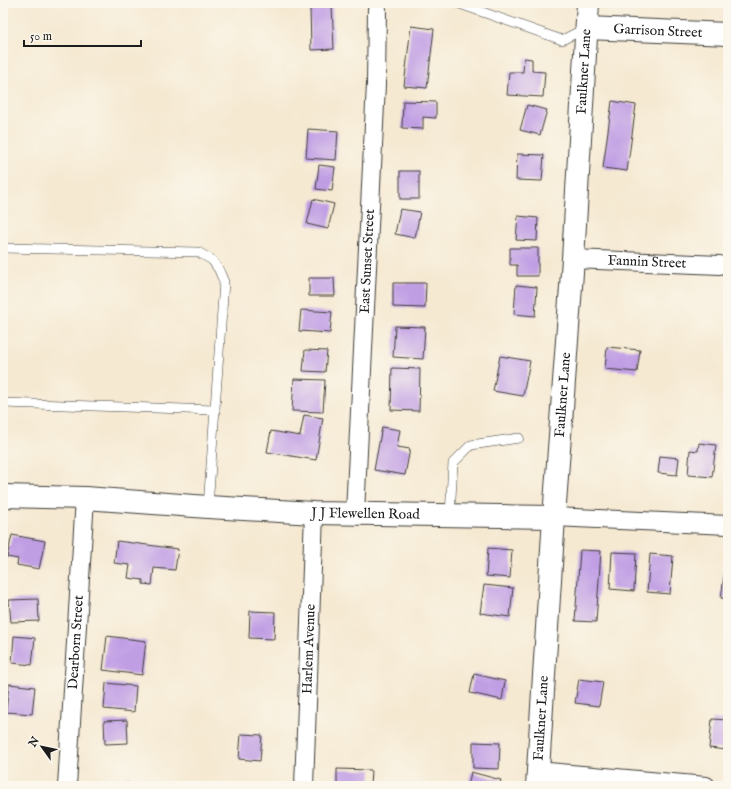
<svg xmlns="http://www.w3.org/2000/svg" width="731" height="789" font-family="'IM FELL English',serif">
<rect width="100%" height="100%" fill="#fbf7ec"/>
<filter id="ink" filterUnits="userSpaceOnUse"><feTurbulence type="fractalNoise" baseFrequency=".025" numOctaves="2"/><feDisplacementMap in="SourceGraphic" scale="8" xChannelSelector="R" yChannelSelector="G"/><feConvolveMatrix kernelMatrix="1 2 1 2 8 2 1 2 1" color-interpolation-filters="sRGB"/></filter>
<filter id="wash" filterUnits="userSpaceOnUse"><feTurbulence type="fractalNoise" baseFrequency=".012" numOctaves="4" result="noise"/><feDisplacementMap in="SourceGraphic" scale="16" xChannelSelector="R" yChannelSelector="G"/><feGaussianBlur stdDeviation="0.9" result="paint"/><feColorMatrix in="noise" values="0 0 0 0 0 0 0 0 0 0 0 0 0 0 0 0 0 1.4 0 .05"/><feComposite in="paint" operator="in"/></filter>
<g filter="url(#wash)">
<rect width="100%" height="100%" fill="#f5e9d2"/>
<g id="blocks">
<g fill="#c09ee4">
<path d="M332 5 334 49 311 50 310 6Z"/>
<path d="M411 26 434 29 427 88 404 86Z"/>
<path d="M524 58 532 59V71L545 72 543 97 507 95 509 72H523Z"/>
<path d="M403 101 436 102V118L423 117V129L402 128Z"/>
<path d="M612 101 636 105 627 171 603 168Z"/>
<path d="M527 105 547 110 540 135 520 130Z"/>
<path d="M308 129 338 131 336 160 306 158Z"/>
<path d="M517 154 544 155 542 181 516 180Z"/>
<path d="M319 165 335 167 332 191 316 189Z"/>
<rect x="400" y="171" width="19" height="28"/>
<path d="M313 199 334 204 328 229 307 224Z"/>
<path d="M400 209 420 212 415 238 395 234Z"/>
<path d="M518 216 538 218 537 241 516 240Z"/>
<path d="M510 248H538V276H517V265H510Z"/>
<path d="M309 278H334L335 296H309Z"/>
<path d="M393 283H426L425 308 393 307Z"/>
<path d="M516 285 537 287 535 316 514 314Z"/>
<path d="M301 310 332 312 330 333 299 331Z"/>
<path d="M395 326 425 327 423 359 393 357Z"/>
<path d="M607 347 640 350 637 372 605 369Z"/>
<path d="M305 350 327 351 325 372 303 371Z"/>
<path d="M500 356 530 361 523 396 493 391Z"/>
<path d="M392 368 420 369 419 411 391 410Z"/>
<path d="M294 379 325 380 323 412 292 411Z"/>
<path d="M304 415 323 418 316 460 267 452 271 431 300 436Z"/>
<path d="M382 427 400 430 397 447 410 449 405 475 374 470Z"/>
<path d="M699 443 716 445 712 477 688 475 690 450 698 451Z"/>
<path d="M660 456 679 458 677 475 658 473Z"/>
<path d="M12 535 45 541 39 569 17 565 18 559 7 557Z"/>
<path d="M117 541 178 549 175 570 154 568 152 585 143 584V580L128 578 130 565 114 563Z"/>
<path d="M488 548 512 550 510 578 486 576Z"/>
<path d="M580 550 601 551 596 622 575 621Z"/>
<path d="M612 552 636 553 634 591 610 589Z"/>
<path d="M650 554 673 556 670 594 647 592Z"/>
<path d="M725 569H728V599L721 598Z"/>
<path d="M484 585 513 588 510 617 480 613Z"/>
<path d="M38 599 39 621 11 622 9 600Z"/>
<path d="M250 611 275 612 274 639 249 638Z"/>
<path d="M14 636 35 638 32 665 12 663Z"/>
<path d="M107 636 146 641 142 675 103 670Z"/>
<path d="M474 674 505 681 502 700 470 693Z"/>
<path d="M579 679 603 682 599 706 575 703Z"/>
<path d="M106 683 136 686 134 712 104 709Z"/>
<path d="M9 684 35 687 32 714 6 712Z"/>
<path d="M712 719 728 720V736L727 750 709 748Z"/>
<path d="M127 720 128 743 105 744 104 721Z"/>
<path d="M241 734 262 735 260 761 239 759Z"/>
<path d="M473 742 500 743 499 769 473 768Z"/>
<path d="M337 769 371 770 370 786H337Z"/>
<path d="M471 772 501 780 499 786H468Z"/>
<path d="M129 783V786H108V785Z"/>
</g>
</g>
</g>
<g filter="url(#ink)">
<use href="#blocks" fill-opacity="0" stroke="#3d3b37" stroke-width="1"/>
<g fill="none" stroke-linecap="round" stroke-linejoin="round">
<defs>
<g id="lane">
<path d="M457 3 562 40 586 28"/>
<path d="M3 248 198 252 212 260 219 270 224 282 208 507"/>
<path d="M3 403 215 410"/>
<path d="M450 515 453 463 471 445 519 438"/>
</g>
<g id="street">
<path id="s1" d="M573 259 720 265"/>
<path id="s2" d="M355 513 376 84 377 9"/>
<path d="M554 517 728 525"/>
<path d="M537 771 706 786"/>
<path id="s3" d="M67 786 85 498"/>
<path id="s4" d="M304 786 314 513"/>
</g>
<g id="secondary">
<path id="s5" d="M587 28 728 34"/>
<path id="s6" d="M3 496 85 498 208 507 314 513 554 517"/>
<path id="s7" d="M537 786 554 517 573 259 588 3"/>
</g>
</defs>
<use href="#lane" stroke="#3d3b37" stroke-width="10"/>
<use href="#street" stroke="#3d3b37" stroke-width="20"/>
<use href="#secondary" stroke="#3d3b37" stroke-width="24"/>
<use href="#lane" stroke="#fff" stroke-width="9"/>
<use href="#street" stroke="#fff" stroke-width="18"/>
<use href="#secondary" stroke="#fff" stroke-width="22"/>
</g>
</g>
<g text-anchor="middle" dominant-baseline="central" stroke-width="3" stroke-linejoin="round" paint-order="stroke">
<g font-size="14" fill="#1c1c1c" stroke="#fbf7ec">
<text stroke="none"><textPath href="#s5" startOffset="71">Garrison Street</textPath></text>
<text stroke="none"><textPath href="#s7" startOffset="716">Faulkner Lane</textPath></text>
<text stroke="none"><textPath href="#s2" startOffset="252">East Sunset Street</textPath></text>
<text stroke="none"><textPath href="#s1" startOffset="74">Fannin Street</textPath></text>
<text stroke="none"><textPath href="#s7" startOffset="392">Faulkner Lane</textPath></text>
<text stroke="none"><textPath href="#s6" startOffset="363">J J Flewellen Road</textPath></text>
<text stroke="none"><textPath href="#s3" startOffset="144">Dearborn Street</textPath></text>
<text stroke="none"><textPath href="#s4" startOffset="137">Harlem Avenue</textPath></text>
<text stroke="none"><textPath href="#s7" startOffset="68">Faulkner Lane</textPath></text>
</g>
</g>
<rect width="731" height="789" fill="none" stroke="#fbf7ec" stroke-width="16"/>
<g transform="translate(42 747) rotate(303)" stroke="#fbf7ec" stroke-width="3" paint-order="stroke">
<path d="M0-3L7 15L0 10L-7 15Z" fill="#1c1c1c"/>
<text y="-6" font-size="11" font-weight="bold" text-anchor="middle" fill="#1c1c1c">N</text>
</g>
<path d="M24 40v6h117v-6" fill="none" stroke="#1c1c1c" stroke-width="2"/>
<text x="30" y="40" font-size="12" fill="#1c1c1c" stroke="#fbf7ec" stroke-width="3" paint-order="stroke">50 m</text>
</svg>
